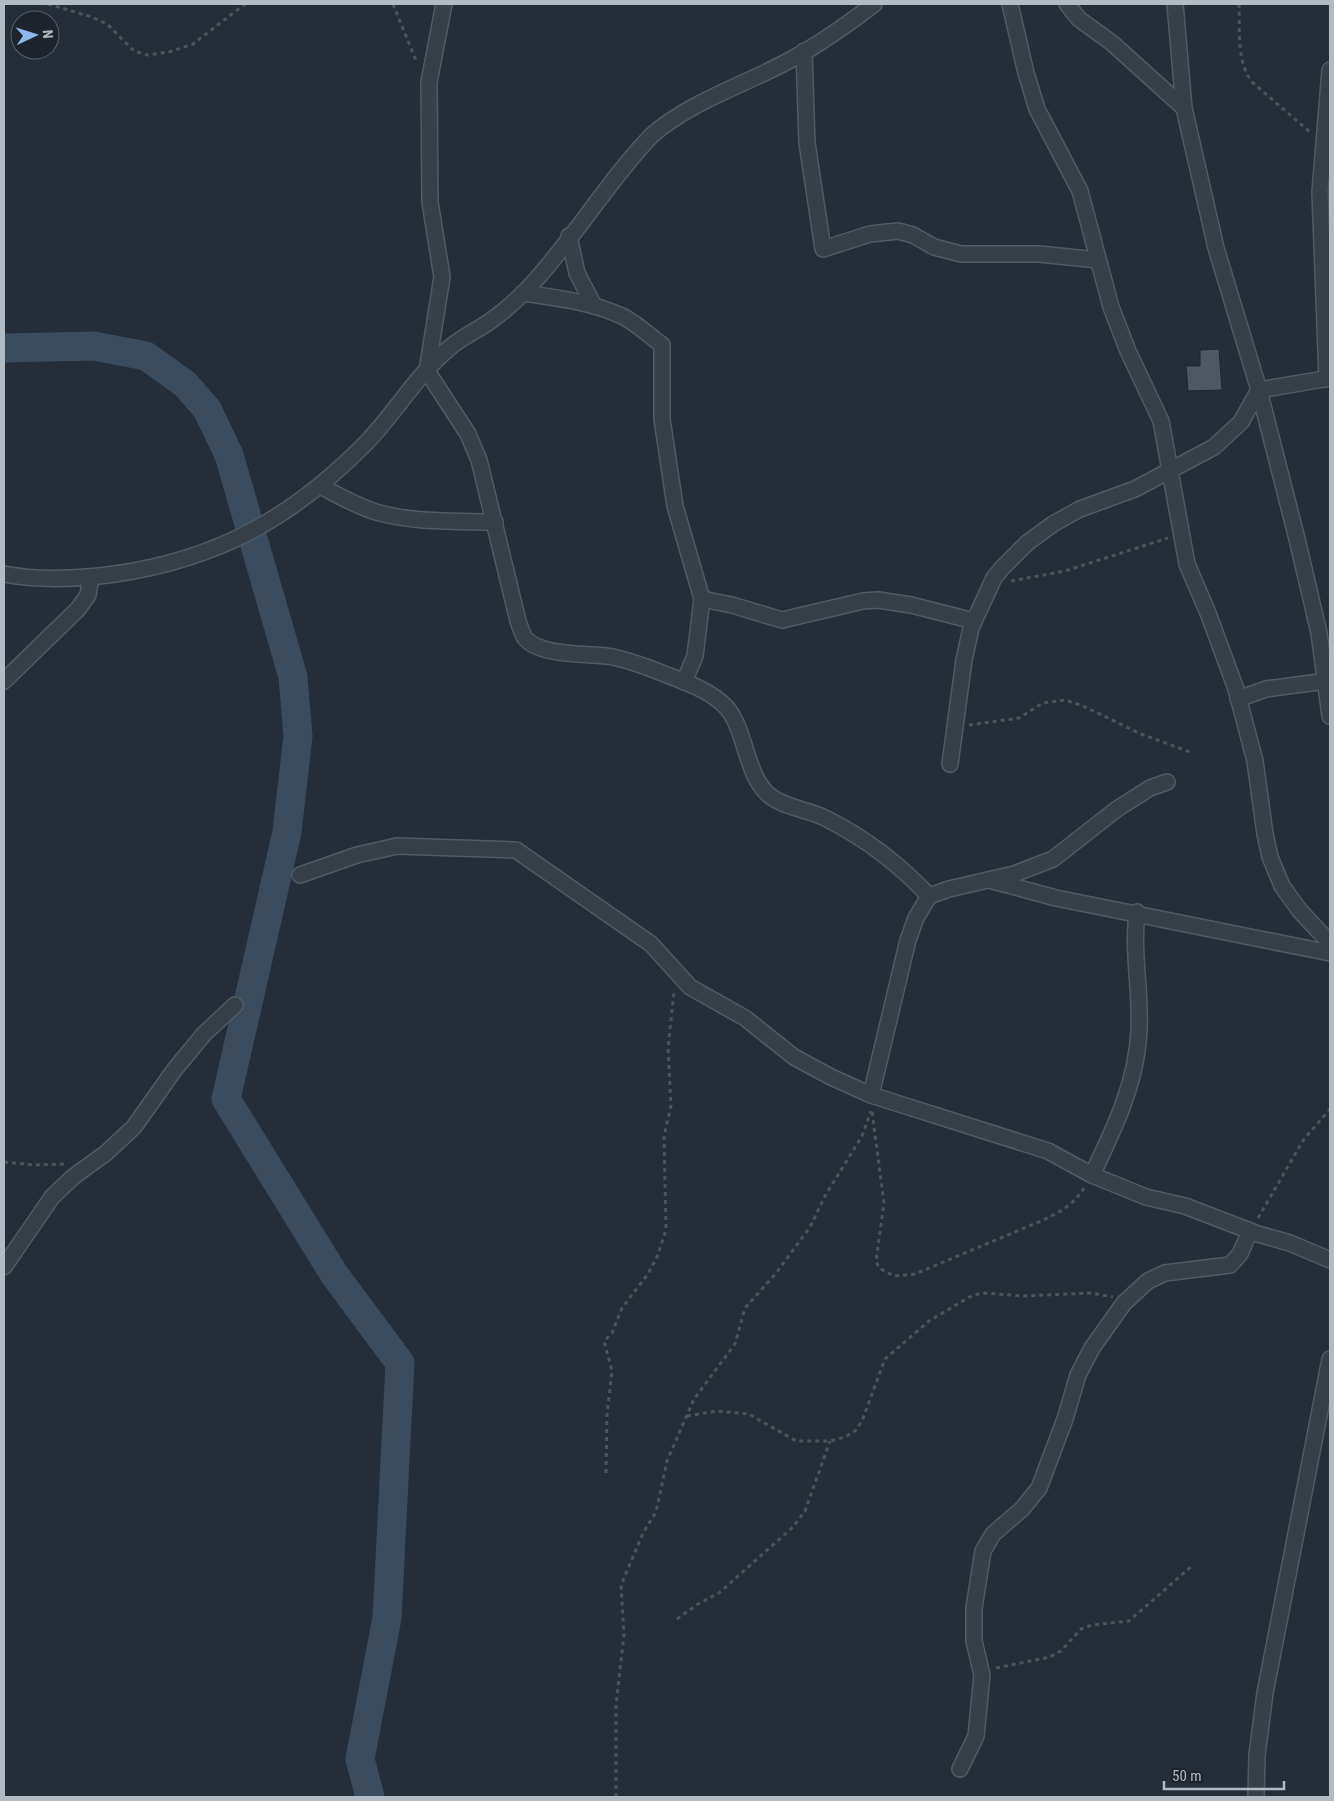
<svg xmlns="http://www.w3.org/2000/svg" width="1334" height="1801" font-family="'Roboto Condensed',sans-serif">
<rect width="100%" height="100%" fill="#242d38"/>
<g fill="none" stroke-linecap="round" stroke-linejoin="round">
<path stroke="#3b4c5f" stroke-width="29" d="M4 348 94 346 146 356 185 384 207 409 229 455 293 677 298 736 287 832 226 1099 334 1274 400 1363 387 1618 360 1759 370 1797"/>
</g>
<path fill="#4d5863" stroke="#1f262f" d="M1219 349 1222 390 1188 391 1186 366H1200V350Z"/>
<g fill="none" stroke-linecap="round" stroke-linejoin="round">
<defs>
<g id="street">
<path d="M444 4 429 82 430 202 442 277 427 371 468 434 479 460 518 621C520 626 522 634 525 638 540 657 591 653 613 657 631 661 650 668 667 675 686 682 713 692 727 708 747 732 746 781 773 798 789 809 812 810 829 820 866 839 901 866 929 896"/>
<path d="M1010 4 1026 73 1037 109 1080 191 1111 307 1128 351 1161 421 1187 564 1208 613 1236 689 1255 761 1265 834 1270 857 1282 886 1300 911 1330 943"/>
<path d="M1067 4 1079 19 1112 43 1184 108"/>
<path d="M1175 4 1184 108 1216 248 1259 390 1297 539 1319 633 1330 716"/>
<path d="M804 51 807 143 823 249 870 234 898 231 913 235 934 247 961 254H1039L1098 260"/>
<path d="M569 236 577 273 594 306"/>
<path d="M523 293C558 298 592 302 624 317 637 324 650 336 662 345V419L675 506 702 599 695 656 684 682"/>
<path d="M1327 379 1320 192 1330 70"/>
<path d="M320 486C338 495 356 506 376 512 414 523 455 521 495 522"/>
<path d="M4 574C40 581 78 579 115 574 219 559 293 517 366 443 395 413 416 376 448 349 460 338 476 331 489 322 505 311 520 297 533 283 575 237 608 181 652 135 693 100 745 85 792 59 821 43 848 24 874 4"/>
<path d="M702 599 732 605 782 620 863 601 878 600 911 605 974 621"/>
<path d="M4 681 78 609 88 595 91 577"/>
<path d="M1238 699 1266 689 1326 681"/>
<path d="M950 764 964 660 971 628 994 578 1002 568 1027 543 1053 524 1080 509 1135 489 1214 447 1241 422 1259 390 1330 378"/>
<path d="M300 875 357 855 397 846 516 850 651 944 690 987 745 1018 794 1057 831 1077 871 1095 1048 1151 1092 1175 1146 1197 1185 1206 1258 1234 1290 1243 1330 1260"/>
<path d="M989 880 1056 898 1330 953"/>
<path d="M871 1095 908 940 916 918 929 896 949 889 1014 874 1053 859 1117 809 1150 788 1167 782"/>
<path d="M1092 1175C1114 1129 1137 1082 1139 1030 1141 991 1132 952 1137 912"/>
<path d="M4 1267 52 1197 73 1177 106 1153 134 1127 175 1069 204 1034 235 1005"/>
<path d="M960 1769 976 1736 982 1675 974 1641V1608L983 1551 993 1534 1022 1509 1039 1488 1065 1419 1078 1375 1092 1348 1124 1303 1148 1281 1165 1273 1230 1265 1240 1254 1250 1231"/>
<path d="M1256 1797 1257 1755 1265 1693 1330 1359"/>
</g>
</defs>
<use href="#street" stroke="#525a63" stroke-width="18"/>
<g stroke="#465758" stroke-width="3" stroke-dasharray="4 4" stroke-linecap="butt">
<path d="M48 4 92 17 107 24 134 51 147 55 169 52 193 44 245 4"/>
<path d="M393 4 417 63"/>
<path d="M1239 4C1240 29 1236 61 1252 82L1311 133"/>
<path d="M1011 581 1065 571 1168 538"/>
<path d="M969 725 1019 718 1043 703 1065 700 1083 706 1141 734 1190 752"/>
<path d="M872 1112 884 1203 876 1261 879 1268 894 1276 915 1274 1041 1221C1058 1213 1074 1205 1084 1188"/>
<path d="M4 1162 34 1165 66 1164"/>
<path d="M1258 1218 1304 1139 1330 1109"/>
<path d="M687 1416 717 1411 749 1414 796 1441H830L845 1437 855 1431 862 1421 885 1359 929 1321 973 1295 985 1293 1023 1296 1091 1293 1113 1297"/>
<path d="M606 1473 607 1414 612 1371 604 1341 612 1333 622 1308 648 1274 657 1257 666 1230 664 1136 671 1106 668 1048 674 992"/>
<path d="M677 1619 698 1604 719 1593 793 1527 805 1511 830 1441"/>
<path d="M996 1668 1050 1657 1061 1651 1081 1629 1092 1625 1129 1621 1193 1565"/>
<path d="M616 1797V1705L624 1635 621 1585 643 1533 656 1512 667 1461 694 1399 735 1344 745 1308 777 1272 810 1227 825 1196 862 1136 871 1111"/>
</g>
<use href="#street" stroke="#373f48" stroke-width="15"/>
</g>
<rect width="1334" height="1801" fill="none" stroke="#b2bac4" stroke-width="10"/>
<g transform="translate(35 35) rotate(86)"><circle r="24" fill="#1d242d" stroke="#596069"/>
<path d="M0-4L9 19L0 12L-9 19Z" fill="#8fb8ec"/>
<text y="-8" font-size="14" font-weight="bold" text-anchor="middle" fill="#b2bac4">N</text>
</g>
<path d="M1164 1781v8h120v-8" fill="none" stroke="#b2bac4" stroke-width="2.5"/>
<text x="1172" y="1781" font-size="15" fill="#b2bac4" stroke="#1d242d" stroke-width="4" paint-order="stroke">50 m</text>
</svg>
